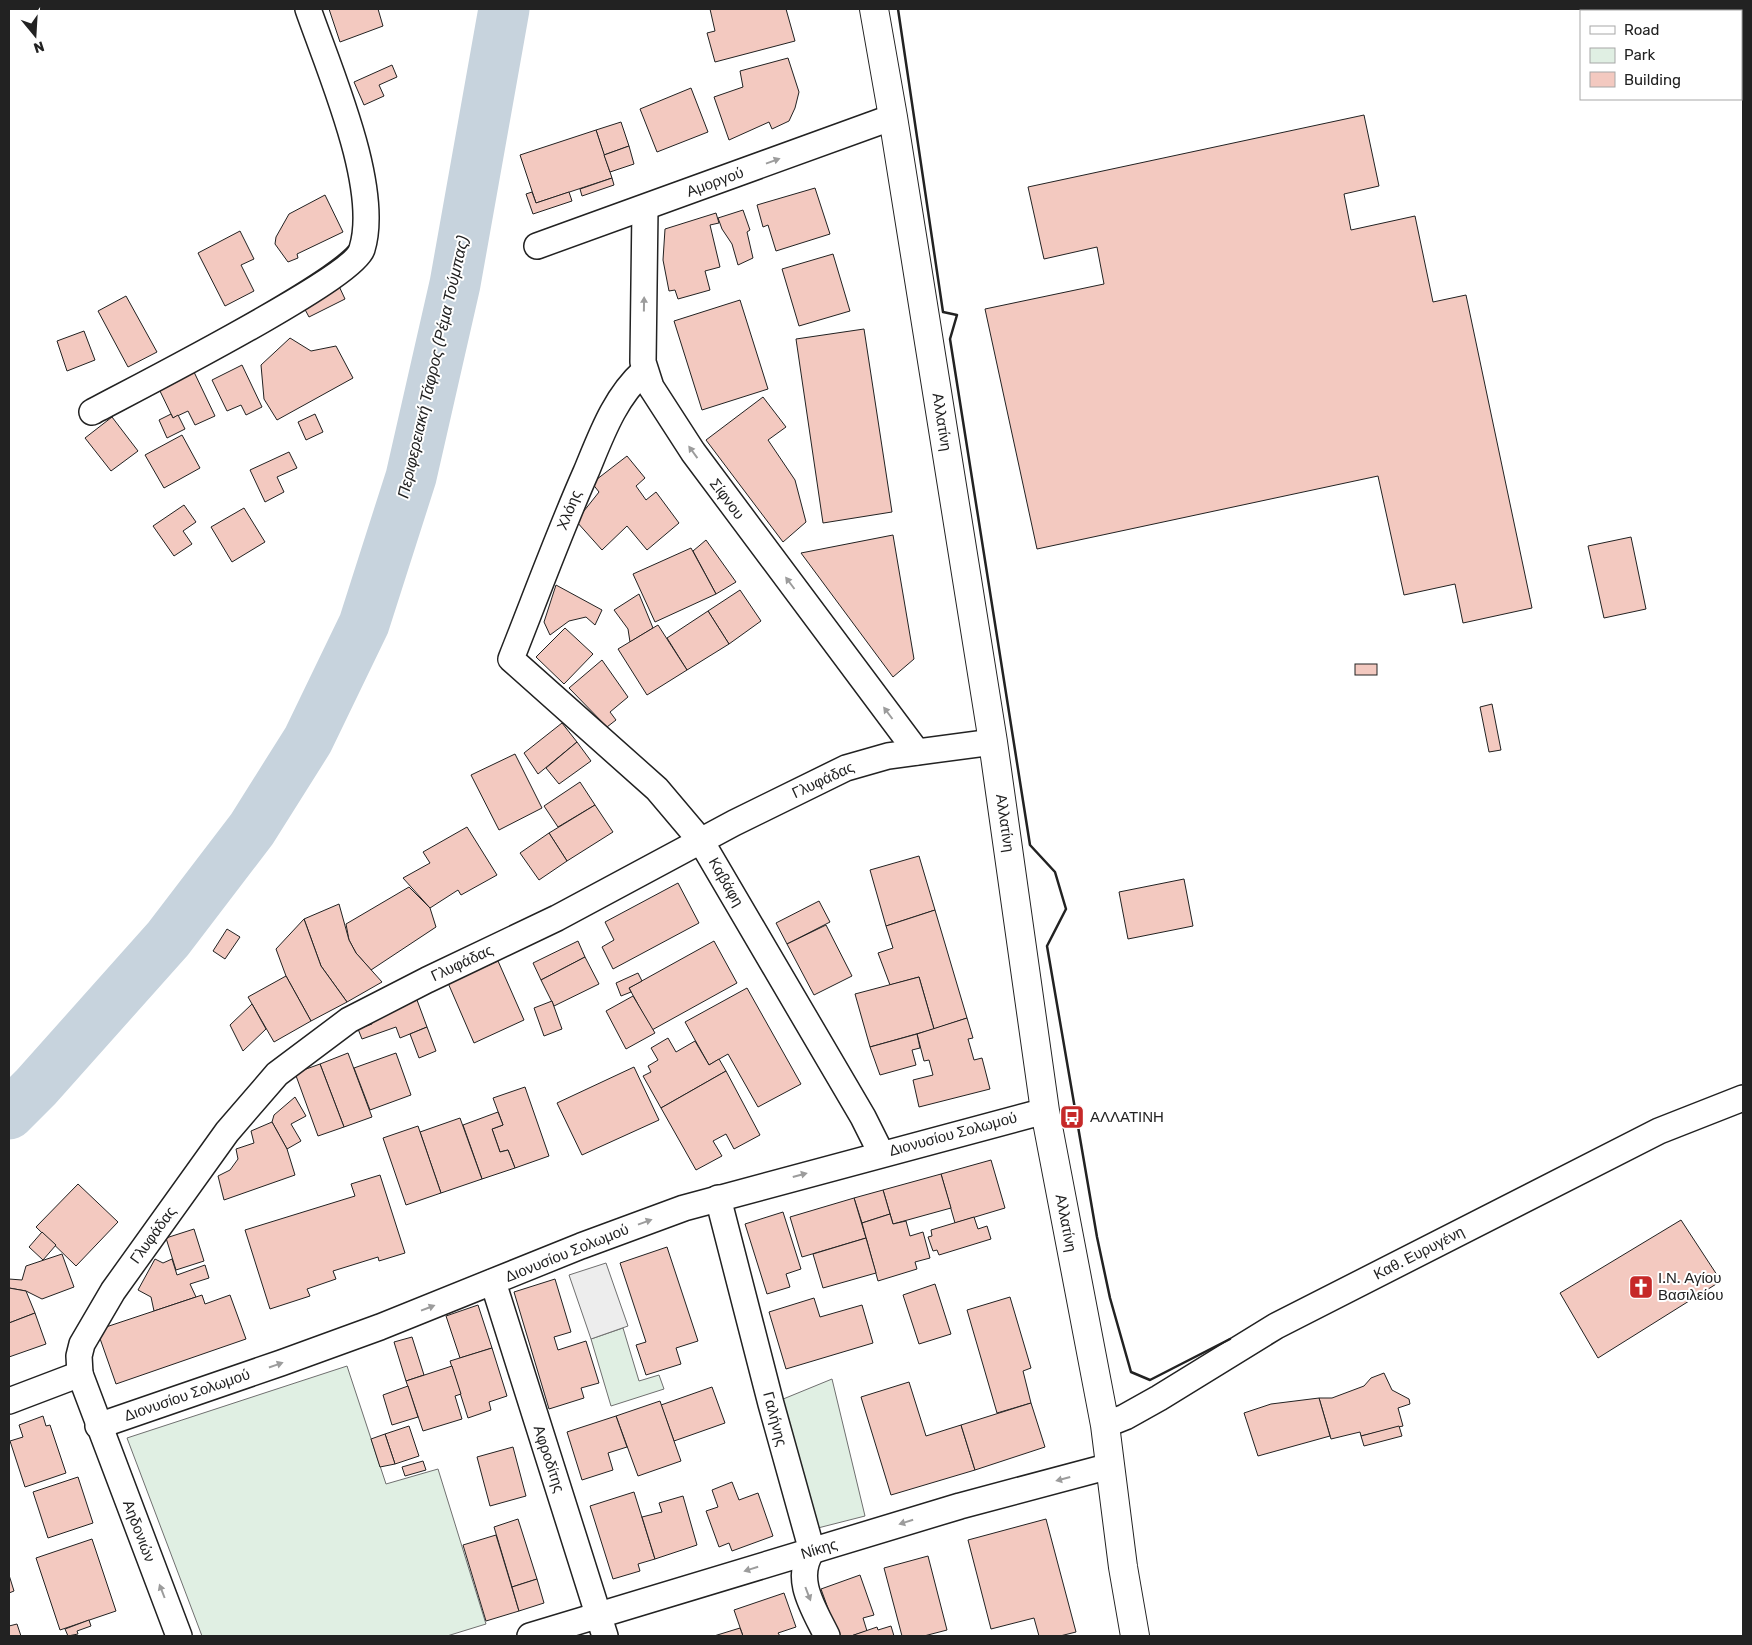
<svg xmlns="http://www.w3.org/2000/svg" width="1752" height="1645" font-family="Rubik,sans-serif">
<rect width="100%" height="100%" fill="#fff"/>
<g fill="#e0efe3" stroke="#6f6f6f">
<path d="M623 1328 639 1381 659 1375 664 1389 611 1406 591 1339Z"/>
<path d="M347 1366 386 1484 438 1469 486 1624 447 1636H202L127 1438Z"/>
<path d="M832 1379 865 1516 814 1529 771 1404Z"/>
</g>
<path fill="#ededed" stroke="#6f6f6f" d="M606 1263 628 1326 591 1339 569 1275Z"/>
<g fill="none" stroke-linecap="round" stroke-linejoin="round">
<path stroke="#c7d3dd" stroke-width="51" d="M9 1114 36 1087 168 939 252 829 308 740 364 624 411 477 455 284 504 9"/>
</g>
<g fill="#f3c9c0" stroke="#222">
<path d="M329 9H378L383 26 340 42Z"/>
<path d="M710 9H786L795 41 715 62 707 33 715 31Z"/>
<path d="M788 58 799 92 795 108 789 121 772 129 769 122 729 140 714 97 743 87 740 71Z"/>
<path d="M392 65 397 77 379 85 384 96 364 105 354 82Z"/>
<path d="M691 88 708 132 657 152 640 109Z"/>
<path d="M1364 115 1379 186 1344 194 1351 230 1415 216 1433 302 1466 295 1532 608 1463 623 1455 584 1404 595 1378 476 1037 549 985 309 1104 284 1097 247 1044 259 1028 187Z"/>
<path d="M621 122 629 146 604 155 596 130Z"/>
<path d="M596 130 612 178 536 203 520 155Z"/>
<path d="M629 146 634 164 610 172 604 155Z"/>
<path d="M612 178 614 185 582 196 580 189Z"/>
<path d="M815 188 830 234 776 251 768 225 763 227 757 205Z"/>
<path d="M532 192 536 203 569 192 572 201 533 214 526 194Z"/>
<path d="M325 195 343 232 297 254 298 258 288 262 275 244 276 237 289 214Z"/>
<path d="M743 210 750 230 747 232 753 258 738 265 732 244 722 229 718 218Z"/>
<path d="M716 213 719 223 710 225 720 267 705 271 710 290 678 299 675 290 669 291 663 260 665 229Z"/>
<path d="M240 231 254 259 241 265 254 291 225 306 198 253Z"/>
<path d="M833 254 850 311 799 326 782 269Z"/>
<path d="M338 284 345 299 309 317 301 302Z"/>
<path d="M126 296 157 352 128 367 98 311Z"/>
<path d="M740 300 768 389 702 410 674 321Z"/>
<path d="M864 329 892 512 823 523 796 339Z"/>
<path d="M84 331 95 360 67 371 57 341Z"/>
<path d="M290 338 311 351 336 346 353 378 277 420 264 399 261 365Z"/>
<path d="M242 365 262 407 246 415 241 405 227 411 212 380Z"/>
<path d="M194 372 215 416 195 425 188 411 173 418 159 389Z"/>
<path d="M763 397 786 427 768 440 795 480 806 522 783 542 706 440Z"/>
<path d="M171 414 173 418 178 415 185 429 167 438 159 420Z"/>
<path d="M315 414 323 432 306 440 298 422Z"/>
<path d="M112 417 138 451 111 471 85 438Z"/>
<path d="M182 435 200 468 164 488 145 455Z"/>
<path d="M289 452 297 468 277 477 284 492 265 502 250 470Z"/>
<path d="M627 456 645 478 636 486 646 500 656 492 679 523 647 550 627 526 602 550 576 521 599 492 592 483Z"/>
<path d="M184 505 196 522 183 531 192 544 174 556 153 526Z"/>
<path d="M244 508 265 542 232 562 211 527Z"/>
<path d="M893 535 914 659 893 677 801 553Z"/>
<path d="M1631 537 1646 609 1604 618 1588 546Z"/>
<path d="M706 540 736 582 716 594 693 551Z"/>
<path d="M691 548 716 594 655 622 633 574Z"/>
<path d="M556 585 602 610 595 625 586 617 569 621 550 635 544 622Z"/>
<path d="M740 590 761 621 729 644 708 611Z"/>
<path d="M639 594 653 628 630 642 628 629 614 610Z"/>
<path d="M708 611 729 644 687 670 667 638Z"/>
<path d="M658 625 687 670 647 695 618 649Z"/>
<path d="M565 628 593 654 564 684 536 657Z"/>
<path d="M602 660 628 697 610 712 616 720 607 727 569 688Z"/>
<rect x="1355" y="664" width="22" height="11"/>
<path d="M1492 704 1501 750 1489 752 1480 707Z"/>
<path d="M562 723 577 742 538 774 524 753Z"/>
<path d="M577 742 591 761 559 784 546 768Z"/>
<path d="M515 754 542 808 499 830 471 775Z"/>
<path d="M580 782 595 805 558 827 544 806Z"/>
<path d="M595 805 613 832 567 861 549 833Z"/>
<path d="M467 827 497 875 461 895 458 890 430 908 403 878 430 863 423 852Z"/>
<path d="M549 833 567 861 539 880 520 853Z"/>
<path d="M919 856 935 910 886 926 870 870Z"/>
<path d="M1184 879 1193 926 1128 939 1119 892Z"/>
<path d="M678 883 699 923 613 969 602 947 614 940 605 922Z"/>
<path d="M409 887 430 908 436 927 371 970 356 953 349 940 346 924Z"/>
<path d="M819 901 830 922 787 944 776 923Z"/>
<path d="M339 904 349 940 356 953 382 982 347 1002 321 966 304 919Z"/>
<path d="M935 910 967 1018 934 1029 919 977 890 985 878 953 893 948 886 926Z"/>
<path d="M304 919 321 966 347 1002 311 1021 286 976 276 949Z"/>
<path d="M826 925 852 976 814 995 787 944Z"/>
<path d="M227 929 240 937 225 959 213 951Z"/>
<path d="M578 941 585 957 541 980 533 963Z"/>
<path d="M714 941 737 983 652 1030 629 988Z"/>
<path d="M585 957 599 984 554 1006 541 980Z"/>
<path d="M498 961 524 1020 474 1043 448 983Z"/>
<path d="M638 973 642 981 629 988 631 992 621 996 616 983Z"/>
<path d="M286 976 311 1021 274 1042 248 997Z"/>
<path d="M919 977 934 1029 870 1047 855 994Z"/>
<path d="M747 988 801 1084 758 1107 728 1054 709 1065 685 1022Z"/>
<path d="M633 996 655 1033 626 1049 606 1011Z"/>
<path d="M417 1000 427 1027 400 1038 396 1027 362 1039 358 1029 372 1024 370 1018Z"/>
<path d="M552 1001 562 1029 544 1036 534 1008Z"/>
<path d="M252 1004 266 1029 243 1051 230 1025Z"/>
<path d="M967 1018 973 1038 968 1039 974 1060 982 1058 990 1089 919 1107 913 1080 933 1075 929 1060 924 1061 917 1034Z"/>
<path d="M427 1027 436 1051 419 1058 410 1034Z"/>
<path d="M917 1034 920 1048 912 1050 916 1065 880 1075 870 1047Z"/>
<path d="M668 1038 676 1052 695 1041 709 1065 719 1059 726 1071 661 1108 643 1076 651 1072 648 1066 658 1060 651 1048Z"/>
<path d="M348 1053 372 1117 344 1127 320 1064Z"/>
<path d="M396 1053 411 1095 370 1110 354 1068Z"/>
<path d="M320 1064 344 1127 318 1136 295 1073Z"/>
<path d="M634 1067 659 1120 582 1155 557 1103Z"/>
<path d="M726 1071 760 1135 734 1149 726 1134 713 1141 722 1156 696 1170 661 1108Z"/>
<path d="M525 1087 549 1156 515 1168 508 1150 500 1152 492 1129 503 1125 493 1098Z"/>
<path d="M295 1097 306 1116 291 1124 301 1141 287 1149 272 1122 274 1115Z"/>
<path d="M498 1112 503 1125 492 1129 500 1152 508 1150 515 1168 482 1179 463 1125Z"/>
<path d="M460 1118 482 1179 441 1193 420 1132Z"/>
<path d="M272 1122 287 1149 295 1175 224 1200 218 1176 230 1170 238 1159 236 1149 254 1143 251 1131Z"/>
<path d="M418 1126 441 1193 406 1205 383 1138Z"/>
<path d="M991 1160 1005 1208 955 1223 941 1174Z"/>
<path d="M941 1174 951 1208 893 1224 883 1190Z"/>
<path d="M380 1175 405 1253 379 1261 378 1257 333 1271 336 1279 307 1289 310 1296 270 1309 245 1230 355 1196 351 1184Z"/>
<path d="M78 1184 118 1222 76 1266 36 1227Z"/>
<path d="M883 1190 890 1214 862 1223 854 1198Z"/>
<path d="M854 1198 866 1238 802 1257 790 1217Z"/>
<path d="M783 1212 801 1269 786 1274 790 1287 767 1294 745 1224Z"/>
<path d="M890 1214 893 1224 906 1221 910 1236 923 1232 930 1258 915 1262 917 1269 878 1281 862 1223Z"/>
<path d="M974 1217 978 1229 987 1226 991 1239 939 1255 937 1250 933 1251 928 1237 932 1236 931 1230Z"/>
<path d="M1681 1220 1721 1281 1598 1358 1560 1293Z"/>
<path d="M194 1229 204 1261 176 1270 166 1238Z"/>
<path d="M42 1232 56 1245 43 1260 29 1247Z"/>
<path d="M866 1238 876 1273 823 1288 813 1254Z"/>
<path d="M667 1247 698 1341 676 1348 681 1364 646 1375 636 1345 646 1342 620 1263Z"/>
<path d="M62 1254 74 1287 42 1299 26 1291 9 1288V1279L22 1280 26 1266Z"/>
<path d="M155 1259 163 1263 172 1259 177 1275 205 1265 209 1278 190 1284 196 1297 154 1311 151 1297 138 1290Z"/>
<path d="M555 1279 571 1332 554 1337 558 1350 586 1341 599 1383 581 1388 584 1398 549 1409 514 1292Z"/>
<path d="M935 1284 951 1334 919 1344 903 1295Z"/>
<path d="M9 1288 26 1291 35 1313 9 1323Z"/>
<path d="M202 1295 205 1304 230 1295 246 1339 116 1384 97 1330Z"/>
<path d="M1010 1297 1031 1368 1023 1371 1031 1403 997 1413 967 1310Z"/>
<path d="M814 1298 820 1317 862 1305 873 1343 786 1369 769 1312Z"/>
<path d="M478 1305 492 1348 460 1358 446 1316Z"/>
<path d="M35 1313 46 1344 9 1357V1323Z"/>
<path d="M412 1337 424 1375 406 1381 394 1342Z"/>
<path d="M492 1348 507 1396 489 1402 491 1410 468 1418 450 1361Z"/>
<path d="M452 1366 461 1394 455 1396 462 1419 423 1431 406 1381Z"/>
<path d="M1384 1373 1392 1390 1409 1399 1410 1404 1398 1408 1403 1426 1361 1436 1360 1432 1331 1439 1319 1398H1332L1364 1386 1371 1378Z"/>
<path d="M909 1382 926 1436 961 1425 975 1470 891 1495 861 1397Z"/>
<path d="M408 1386 418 1417 392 1425 383 1395Z"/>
<path d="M712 1387 725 1423 674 1441 661 1405Z"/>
<path d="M1319 1398 1330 1436 1258 1456 1244 1413 1271 1404Z"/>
<path d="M660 1401 681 1461 638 1476 616 1416Z"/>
<path d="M1031 1403 1045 1447 975 1470 961 1425Z"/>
<path d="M43 1416 46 1426 50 1425 66 1473 25 1487 10 1441 23 1437 19 1425Z"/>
<path d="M616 1416 627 1447 608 1453 613 1470 582 1480 567 1432Z"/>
<path d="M409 1426 419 1456 395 1464 385 1434Z"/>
<path d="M1399 1426 1402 1436 1364 1446 1361 1436Z"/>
<path d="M385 1434 395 1464 380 1467 371 1439Z"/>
<path d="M513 1447 526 1496 490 1506 477 1457Z"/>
<path d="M423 1461 426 1470 405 1476 402 1467Z"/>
<path d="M78 1477 93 1523 48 1538 33 1492Z"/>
<path d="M732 1482 739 1500 758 1493 773 1536 732 1551 729 1543 719 1547 706 1511 718 1507 712 1490Z"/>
<path d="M634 1492 655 1559 638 1564 640 1571 613 1579 590 1506Z"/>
<path d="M683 1496 697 1545 655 1559 642 1517 662 1512 659 1503Z"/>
<path d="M518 1519 537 1579 512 1587 494 1527Z"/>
<path d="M1046 1519 1076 1632 1060 1636H1039L1034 1618 991 1629 968 1540Z"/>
<path d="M496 1535 519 1611 486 1621 463 1545Z"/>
<path d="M92 1539 116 1611 60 1630 36 1558Z"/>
<path d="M928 1556 947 1630 924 1636H902L884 1568Z"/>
<path d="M9 1575 14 1591 9 1593Z"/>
<path d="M860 1575 874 1615 863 1618 867 1631 851 1636H838L821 1589Z"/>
<path d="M537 1579 544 1603 519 1611 512 1587Z"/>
<path d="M784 1593 796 1627 778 1633 780 1636H743L734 1610Z"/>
<path d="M89 1620 91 1626 77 1631 78 1634 68 1636 65 1629Z"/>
<path d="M17 1624 21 1636H9V1626Z"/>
<path d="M891 1626 894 1636H851L877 1627 878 1630Z"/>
<path d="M740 1628 743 1636H714Z"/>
</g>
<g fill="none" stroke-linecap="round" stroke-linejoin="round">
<defs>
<g id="street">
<path d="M645 208 643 362 651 387 693 452 917 752"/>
<path d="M537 246 893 117"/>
<path d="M644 371C614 398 601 436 586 472 559 533 536 596 511 659L657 789 701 841 863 1117 881 1153"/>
<path d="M92 412C131 391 354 278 362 249 381 187 329 70 308 9"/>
<path d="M718 1198 771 1404 812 1551C793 1579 814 1609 827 1636"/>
<path d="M493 1282 605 1636"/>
<path d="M80 1374 79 1356 82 1344 113 1291 227 1132 277 1074 349 1020 427 980 557 918 734 823 846 768 888 756 993 742"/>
<path d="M9 1401 80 1374 179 1636"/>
<path d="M1105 1425 1125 1417 1159 1398 1276 1326 1659 1131 1743 1098"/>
<path d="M98 1426 281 1363 380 1327 581 1246 684 1208 1045 1111"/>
<path d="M530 1636 960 1506 1110 1466"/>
</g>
<path id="secondary" d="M874 9 893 117 993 742 1045 1111 1105 1425 1123 1567 1135 1636"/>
</defs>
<use href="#street" stroke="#222" stroke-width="28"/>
<use href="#secondary" stroke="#222" stroke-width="30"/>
<use href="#street" stroke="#fff" stroke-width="25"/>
<use href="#secondary" stroke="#fff" stroke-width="28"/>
<path stroke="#222" stroke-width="2.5" d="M898 9 943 312 957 315 950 339 1030 845 1055 872 1066 909 1047 946 1097 1237 1110 1298 1131 1372 1150 1380 1230 1339"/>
</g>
<defs><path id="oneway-solid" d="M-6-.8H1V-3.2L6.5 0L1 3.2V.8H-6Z" transform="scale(1.25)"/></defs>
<g fill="#9c9c9c">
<use href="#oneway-solid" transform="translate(773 161) rotate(-20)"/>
<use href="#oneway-solid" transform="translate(644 304) rotate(-89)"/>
<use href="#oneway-solid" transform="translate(693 452) rotate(-126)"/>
<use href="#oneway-solid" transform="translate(790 583) rotate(-127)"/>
<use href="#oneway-solid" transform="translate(888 713) rotate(-127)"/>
<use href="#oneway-solid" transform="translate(800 1175) rotate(-15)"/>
<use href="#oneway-solid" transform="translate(645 1222) rotate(-20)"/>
<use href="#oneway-solid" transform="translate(428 1308) rotate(-21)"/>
<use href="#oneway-solid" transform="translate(276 1365) rotate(-19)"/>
<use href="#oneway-solid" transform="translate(1063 1479) rotate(165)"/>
<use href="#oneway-solid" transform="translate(906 1522) rotate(163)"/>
<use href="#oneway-solid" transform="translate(751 1569) rotate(163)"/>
<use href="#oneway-solid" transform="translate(162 1591) rotate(-111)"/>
<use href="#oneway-solid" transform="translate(808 1594) rotate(69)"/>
</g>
<defs>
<symbol id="bus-square" viewBox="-11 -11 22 22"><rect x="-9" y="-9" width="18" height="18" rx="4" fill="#c62828" stroke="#fff"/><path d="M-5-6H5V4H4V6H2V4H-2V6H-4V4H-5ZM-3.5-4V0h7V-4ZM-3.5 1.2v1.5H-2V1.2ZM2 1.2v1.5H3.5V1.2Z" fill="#fff"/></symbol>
<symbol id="church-square" viewBox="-11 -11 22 22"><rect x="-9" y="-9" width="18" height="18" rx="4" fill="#c62828" stroke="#fff"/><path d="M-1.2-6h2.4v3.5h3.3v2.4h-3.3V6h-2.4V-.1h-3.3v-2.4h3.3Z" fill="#fff"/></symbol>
</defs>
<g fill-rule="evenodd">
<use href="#bus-square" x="1058" y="1103" width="28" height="28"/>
<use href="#church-square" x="1627" y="1273" width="28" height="28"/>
</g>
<g text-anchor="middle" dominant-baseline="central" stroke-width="4" stroke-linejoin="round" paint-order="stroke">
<g font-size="15" fill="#222" stroke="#fff">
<text transform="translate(715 182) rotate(-20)">Αμοργού</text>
<text transform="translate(942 422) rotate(81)">Αλλατίνη</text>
<text transform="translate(727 499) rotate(53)">Σίφνου</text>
<text transform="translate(569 510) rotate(-68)">Χλόης</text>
<text transform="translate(823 780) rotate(-25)">Γλυφάδας</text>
<text transform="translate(1005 823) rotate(82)">Αλλατίνη</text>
<text transform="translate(726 882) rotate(60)">Καβάφη</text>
<text transform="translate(462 963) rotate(-25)">Γλυφάδας</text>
<text transform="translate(953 1134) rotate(-15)">Διονυσίου Σολωμού</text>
<text transform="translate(1066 1223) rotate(79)">Αλλατίνη</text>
<text transform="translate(153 1235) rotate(-54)">Γλυφάδας</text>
<text transform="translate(567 1253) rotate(-22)">Διονυσίου Σολωμού</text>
<text transform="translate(1419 1253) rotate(-27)">Καθ. Ευρυγένη</text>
<text transform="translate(187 1395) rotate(-19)">Διονυσίου Σολωμού</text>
<text transform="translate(775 1419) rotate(75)">Γαλήνης</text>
<text transform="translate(549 1459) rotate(72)">Αφροδίτης</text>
<text transform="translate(139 1531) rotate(69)">Αηδονιών</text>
<text transform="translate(819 1549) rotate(-17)">Νίκης</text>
</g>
<g font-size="15" fill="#222" stroke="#fff" text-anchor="start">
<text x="1090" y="1117">ΑΛΛΑΤΙΝΗ</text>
<text x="1658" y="1278">Ι.Ν. Αγίου<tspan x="1658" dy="17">Βασιλείου</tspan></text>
</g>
<g font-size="16" font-style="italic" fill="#222" stroke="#fff">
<text transform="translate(433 367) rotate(-77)">Περιφερειακή Τάφρος (Ρέμα Τούμπας)</text>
</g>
</g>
<rect width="1752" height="1645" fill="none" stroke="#222222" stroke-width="20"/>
<rect x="1580" y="10" width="162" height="90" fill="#ffffff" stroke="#a7a7a7"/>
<rect x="1590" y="26" width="25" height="8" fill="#ffffff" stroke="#a7a7a7"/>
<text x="1624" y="35" font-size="15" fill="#222222">Road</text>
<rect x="1590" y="48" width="25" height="15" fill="#e0efe3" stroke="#a7a7a7"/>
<text x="1624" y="60" font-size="15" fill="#222222">Park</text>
<rect x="1590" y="72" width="25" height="15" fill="#f3c9c0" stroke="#a7a7a7"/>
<text x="1624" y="85" font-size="15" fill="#222222">Building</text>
<g transform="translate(35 35) rotate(162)" stroke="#ffffff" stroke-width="4" paint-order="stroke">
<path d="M0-4L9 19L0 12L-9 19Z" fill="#222222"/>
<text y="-8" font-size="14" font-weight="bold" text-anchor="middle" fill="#222222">N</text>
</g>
</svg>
